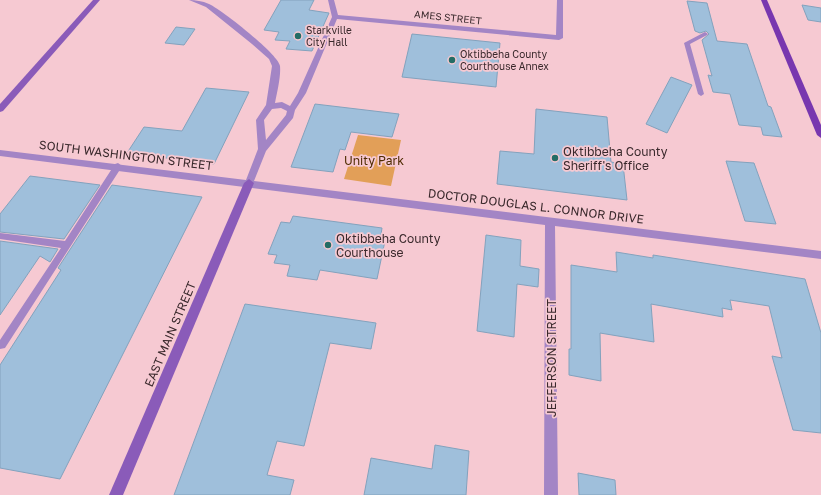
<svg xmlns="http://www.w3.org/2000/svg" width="821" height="495" font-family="'Golos Text',sans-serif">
<rect width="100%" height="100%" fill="#f6c9d2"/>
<path fill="#e29f58" d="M358 135 401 140 391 186 344 179Z"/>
<g fill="#9fbfdb" stroke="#83a2bd">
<path d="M281 0H314L309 10 329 13 312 51 286 49 290 41 275 40 279 32 264 30Z"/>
<path d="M687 1 707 3 717 41 747 44 768 106 771 107 782 137 763 135 761 127 739 125 730 94 713 92 708 75 712 76 702 40 709 34 706 31 700 33 695 31Z"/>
<path d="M802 5 821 8V22L808 20Z"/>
<path d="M176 27 195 29 184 45 165 43Z"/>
<path d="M412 34 500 43 496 87 402 77Z"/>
<path d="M671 77 692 85 667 133 646 124Z"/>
<path d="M206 88 249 92 214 164 127 153 144 127 182 131Z"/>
<path d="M315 104 399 114 392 137 351 132 345 150 340 149 333 172 291 167Z"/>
<path d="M536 109 607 117 611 162 623 164 627 200 497 184 500 151 534 154Z"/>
<path d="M726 161 754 163 776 224 745 221Z"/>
<path d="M30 176 100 185 64 239 0 232V214Z"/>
<path d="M112 185 202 197 60 479 0 468V365L61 270 58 268Z"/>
<path d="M293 216 382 228 381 235 386 236 377 279 320 270 317 280 287 276 290 265 274 263 277 255 268 254 281 222 290 223Z"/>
<path d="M486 235 521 240 520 266 539 269 538 287 517 284 514 337 477 331Z"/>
<path d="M0 241 58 249 50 262 40 256 0 315Z"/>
<path d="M616 252 653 258V255L805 279 821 333V433L793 430 772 356 782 358 769 306 730 300 732 310 722 308 723 317 651 304 654 342 600 333 601 381 569 375V349H571V265L617 272Z"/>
<path d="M245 304 376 323 371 349 330 343 304 446 277 441 267 475 294 480 290 495H174Z"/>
<path d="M435 445 469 451 466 495H364L371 458 432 469Z"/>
<path d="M578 473 615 480 616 495H579Z"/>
</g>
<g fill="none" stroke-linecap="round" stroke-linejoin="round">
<g fill="#a385c5" fill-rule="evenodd">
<path d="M705 32 708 34 707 35 690 44 704 94 701 96 698 94 684 43Z"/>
<path d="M118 163 122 166 121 168 5 348 0 349V340L61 248 0 239V233L65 241 115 164Z"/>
</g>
<path fill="#a385c5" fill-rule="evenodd" d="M189 0C196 0 202 1 209 4 222 10 278 54 280 66 281 77 277 92 275 103L282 102 290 106 298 93 332 17 328 0H334L338 15 556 35 557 0H563V38L559 40 337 19 306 93 295 110 293 118 266 151 254 181 821 251V259L555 226 558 495H544L545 225 0 156V150L246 180 258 149 256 120 266 105 272 66 269 59 252 44 206 7ZM281 108 287 111 286 115 266 140 264 120 272 109Z"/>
<g fill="#8a5bb9" fill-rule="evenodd">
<path d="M93 0H100L3 111 0 112V104Z"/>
<path d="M249 179 254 183 123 495H109L244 183Z"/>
</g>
<path fill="#7837af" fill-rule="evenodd" d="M761 0H767L821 125V138L817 135Z"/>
</g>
<g fill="#246c65" stroke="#f6c9d2" stroke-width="1.5">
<circle cx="298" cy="36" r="4"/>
<circle cx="452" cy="60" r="4"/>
<circle cx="555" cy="158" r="4"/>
<circle cx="328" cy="245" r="4"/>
</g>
<g text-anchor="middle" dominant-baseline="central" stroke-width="3.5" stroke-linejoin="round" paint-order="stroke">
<g font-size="10" fill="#3a292c" stroke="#f6c9d2">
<text transform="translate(448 17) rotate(6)">AMES STREET</text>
</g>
<g font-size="10" fill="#3a292c" stroke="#f6c9d2" text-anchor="start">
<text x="306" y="30">Starkville<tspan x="306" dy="12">City Hall</tspan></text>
<text x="460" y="54">Oktibbeha County<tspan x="460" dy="12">Courthouse Annex</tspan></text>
</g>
<g font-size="12" fill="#3a292c" stroke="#f6c9d2" text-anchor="start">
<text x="563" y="151">Oktibbeha County<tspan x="563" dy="14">Sheriff's Office</tspan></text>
<text x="336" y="238">Oktibbeha County<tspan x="336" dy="14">Courthouse</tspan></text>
</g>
<g font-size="12" fill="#3a292c" stroke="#f6c9d2">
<text transform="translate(126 155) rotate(7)">SOUTH WASHINGTON STREET</text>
<text transform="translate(536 206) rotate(7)">DOCTOR DOUGLAS L. CONNOR DRIVE</text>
<text transform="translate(170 334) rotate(-67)">EAST MAIN STREET</text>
<text transform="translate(551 358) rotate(-90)">JEFFERSON STREET</text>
</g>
<g font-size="12" fill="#4e2b00" stroke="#f6c9d2">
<text x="374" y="160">Unity Park</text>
</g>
</g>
</svg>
